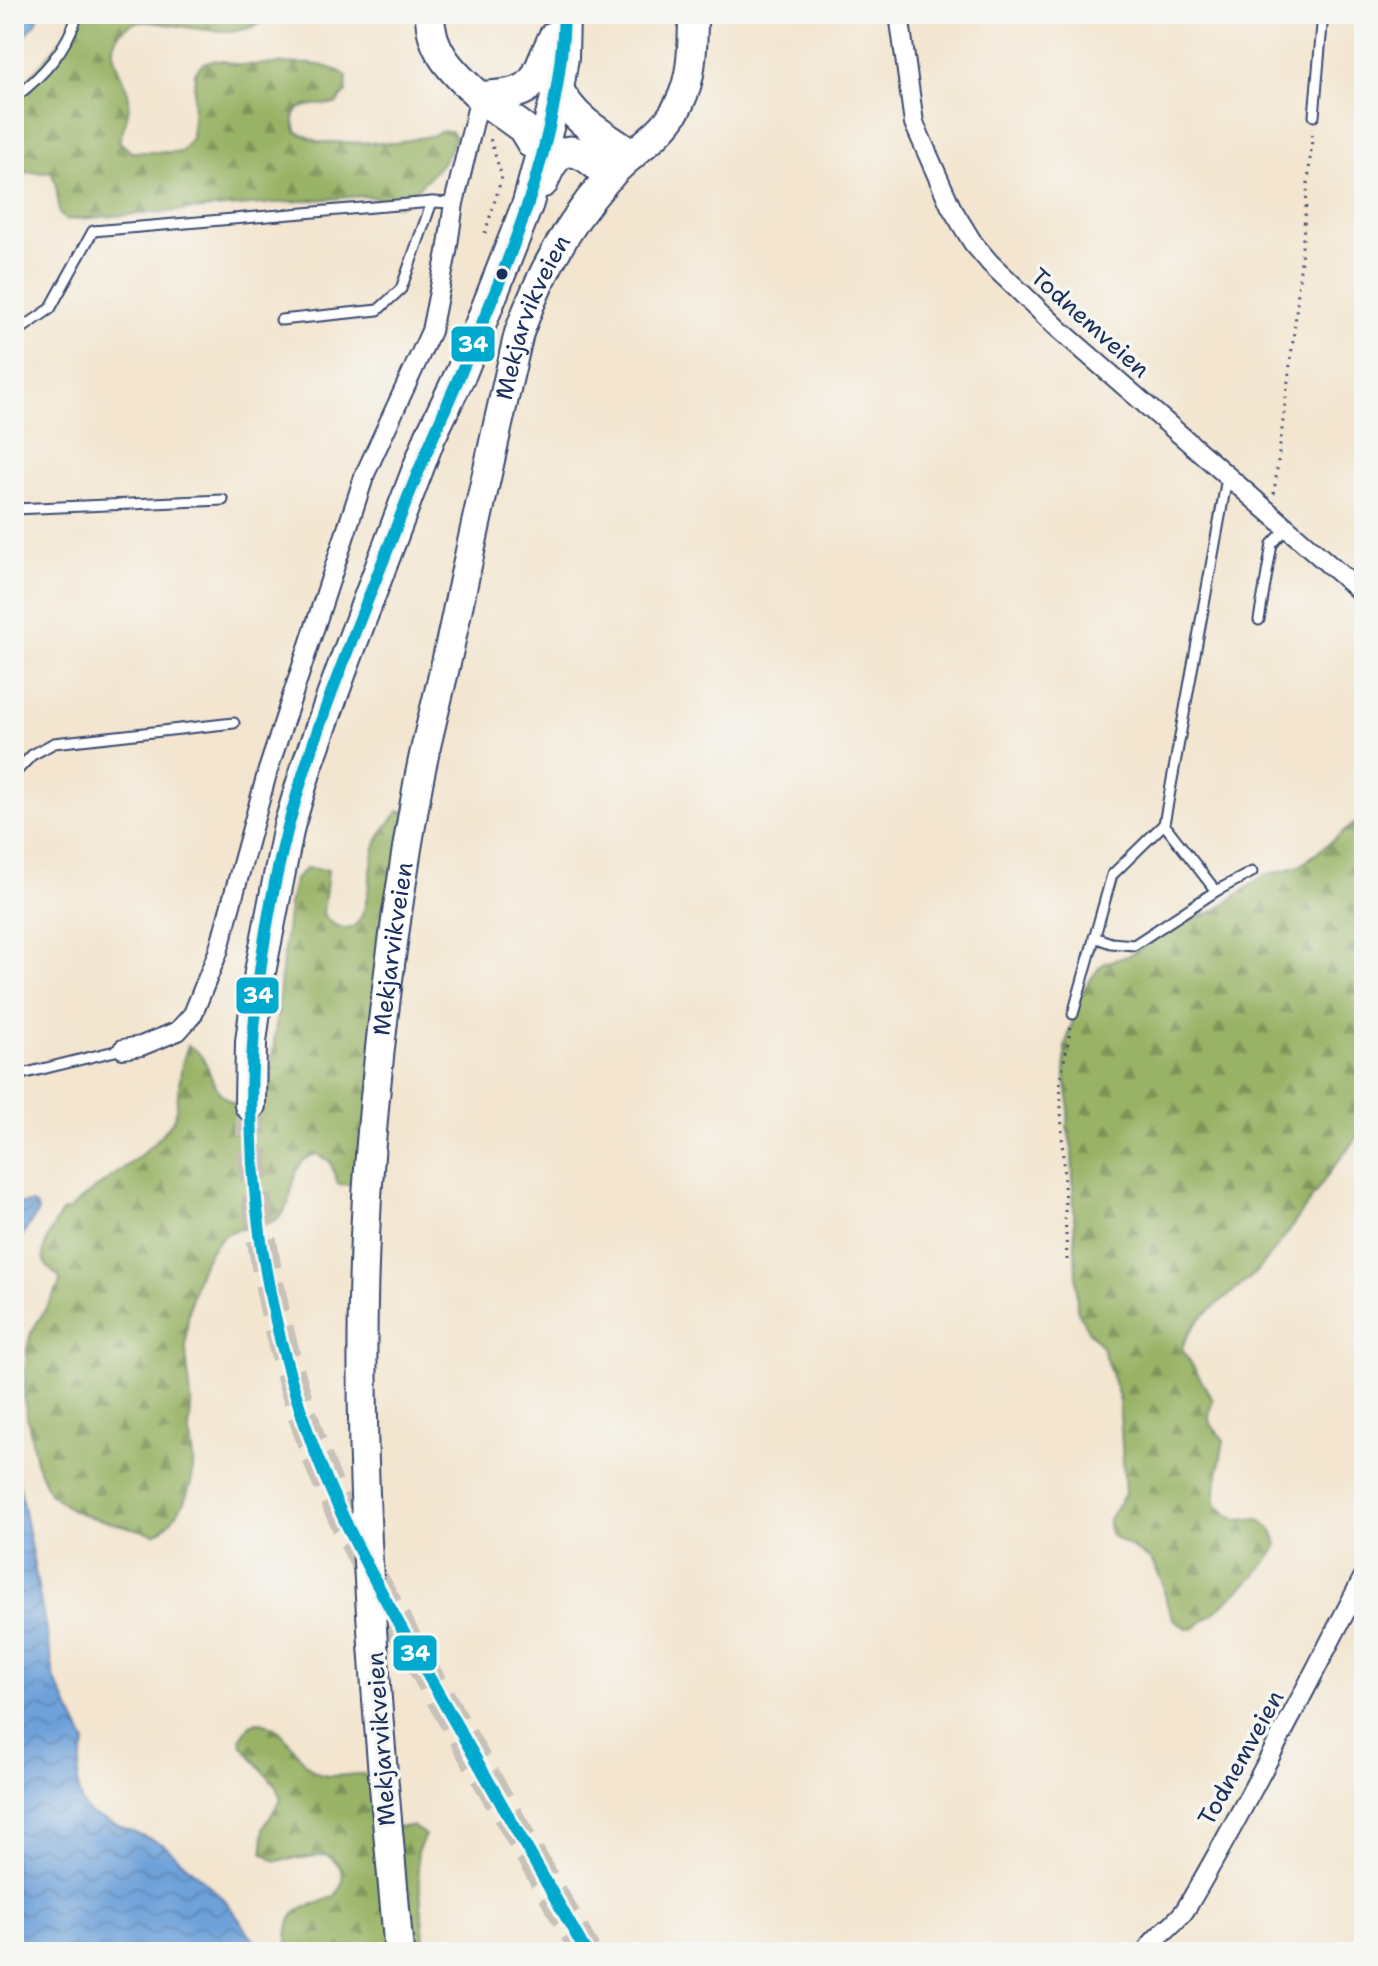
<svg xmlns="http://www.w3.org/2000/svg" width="1378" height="1966" font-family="'Shantell Sans',sans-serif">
<defs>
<pattern id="forest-firs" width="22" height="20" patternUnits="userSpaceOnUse" patternTransform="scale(2)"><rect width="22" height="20" fill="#99b366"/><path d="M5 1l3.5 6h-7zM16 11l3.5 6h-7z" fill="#7c9257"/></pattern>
<pattern id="water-waves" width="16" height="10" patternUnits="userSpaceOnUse" patternTransform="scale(2)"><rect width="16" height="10" fill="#6ea1d9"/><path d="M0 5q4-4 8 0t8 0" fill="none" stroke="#5a84b3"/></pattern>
</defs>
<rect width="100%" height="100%" fill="#f6f6f2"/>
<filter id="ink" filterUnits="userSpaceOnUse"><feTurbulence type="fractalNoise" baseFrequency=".0125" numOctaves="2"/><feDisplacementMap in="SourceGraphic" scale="16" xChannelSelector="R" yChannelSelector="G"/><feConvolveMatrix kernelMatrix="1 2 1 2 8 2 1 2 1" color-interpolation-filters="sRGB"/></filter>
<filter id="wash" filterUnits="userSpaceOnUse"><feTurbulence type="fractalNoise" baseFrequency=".006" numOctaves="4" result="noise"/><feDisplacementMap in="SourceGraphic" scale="32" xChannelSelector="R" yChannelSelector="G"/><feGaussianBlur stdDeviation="1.8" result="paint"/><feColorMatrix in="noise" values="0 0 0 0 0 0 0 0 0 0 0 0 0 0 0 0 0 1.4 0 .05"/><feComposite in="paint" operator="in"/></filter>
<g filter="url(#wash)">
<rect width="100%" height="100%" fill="#f3e5cf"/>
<g fill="url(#forest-firs)" stroke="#5a7162" stroke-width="2">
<path d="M78 14H271C238 54 152 9 128 26 98 47 121 68 128 93 132 108 124 127 119 141L131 152H181L192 138 195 73C199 67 202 63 209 61 219 58 230 64 240 65 271 66 321 56 347 76L346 92 336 104C316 105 284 101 297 132L319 142 395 143 434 135 441 131H450L455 137C447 166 419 185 399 206L378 198 363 196 65 220 59 213 57 190 52 173 14 172V97L62 39Z"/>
<path d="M399 811 408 812 414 853 383 1158 385 1176 363 1185 338 1184 330 1161 316 1154C285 1162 299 1201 278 1218 260 1232 234 1222 217 1242 195 1267 186 1314 186 1346 186 1364 190 1382 191 1401 192 1411 189 1421 189 1431 190 1441 193 1451 193 1461 195 1488 178 1521 155 1534L87 1516 72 1510 49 1493 36 1462 24 1400 27 1349 31 1333 59 1286 60 1278C55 1273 48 1269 45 1263 38 1249 55 1224 62 1212L69 1210C104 1178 149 1158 175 1117L182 1064 188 1045C213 1060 205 1076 221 1094 227 1100 236 1105 243 1110L256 1107 270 1081 289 904 294 881 306 868 328 870 323 914C328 921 334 926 343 928 371 934 369 865 375 848 379 834 390 822 399 811Z"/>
<path d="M1364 816V1130C1324 1173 1298 1225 1259 1269 1235 1296 1194 1311 1182 1348L1213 1400C1205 1424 1209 1421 1224 1440L1215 1491 1217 1506 1235 1520 1259 1519C1267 1526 1278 1533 1277 1544 1275 1563 1210 1616 1193 1629L1186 1628 1173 1618 1167 1604 1162 1581 1151 1560 1111 1535 1108 1527 1109 1519 1125 1494 1119 1397 1102 1347 1087 1329 1077 1309 1072 1148 1067 1126 1069 1103 1065 1080V1047L1081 993 1099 968 1105 963 1128 956 1187 918 1203 916 1217 910 1263 876 1300 866Z"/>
<path d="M257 1722C287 1722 299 1767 319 1774 331 1779 351 1773 364 1774L396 1827 412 1826 425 1835 417 1852 425 1952H288C283 1900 305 1913 336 1895 347 1880 343 1863 327 1855L276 1861 263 1852 264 1827 281 1799 275 1784 242 1746 241 1738 250 1725Z"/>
</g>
<g fill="url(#water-waves)" stroke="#44689c" stroke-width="2">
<path d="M14 14H39L36 23 14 48Z"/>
<path d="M31 1203 36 1205 38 1212 14 1248V1204Z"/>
<path d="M14 1456 55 1680 86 1743C78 1767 71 1794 90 1814L163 1844 224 1899 263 1952H14Z"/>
</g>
</g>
<g filter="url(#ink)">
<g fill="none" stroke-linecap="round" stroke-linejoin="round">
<path stroke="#c8c1b8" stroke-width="30" stroke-dasharray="30 15" stroke-linecap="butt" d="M250 1105C254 1215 270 1314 304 1419 334 1515 386 1603 436 1690 486 1777 536 1865 586 1952"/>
<defs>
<g id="service">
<path d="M14 98C44 75 66 50 78 14"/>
<path d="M1314 116 1323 14"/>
<path d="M281 320 378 310 401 289 432 202"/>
<path d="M14 334 50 309 93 231 432 202 454 203"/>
<path d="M14 509 223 500"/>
<path d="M1259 620 1272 544 1286 529"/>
<path d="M14 774 32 755 54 743 234 723"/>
<path d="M1164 824 1216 891"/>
<path d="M1094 937 1111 943 1134 945 1216 891 1252 872"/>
<path d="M1073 1014 1112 875 1164 824 1227 478"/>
<path d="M14 1076 123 1049"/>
</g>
<g id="minor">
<path d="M899 14 914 123 951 207 973 243 990 263 1059 329 1364 595"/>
<path d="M123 1049 141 1046 178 1031 193 1014 218 952 268 770 365 474 431 331 447 252 454 203 480 97"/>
<path d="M1146 1952C1155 1934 1177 1925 1187 1907 1250 1799 1306 1687 1364 1576"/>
</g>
<g id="primary">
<path d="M430 14C430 52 454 73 480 97"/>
<path id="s1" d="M399 1952C376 1702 352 1449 367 1197 376 1061 393 924 417 790 425 744 438 699 448 654 471 546 494 439 519 333 539 275 567 225 607 179 622 162 640 149 657 133 692 101 693 59 693 14"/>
</g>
<g id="trunk">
<path d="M558 90C578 125 600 132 631 155"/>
<path d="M480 97C540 94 531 85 554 37"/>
<path d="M480 97 523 128 532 143"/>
<path d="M543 182C560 136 581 149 609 176"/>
<path d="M250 1105 251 1042 260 972 289 826 307 766 342 669 430 437 462 371 528 203 558 90 563 57 564 14"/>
</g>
</defs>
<use href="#service" stroke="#3b4a6f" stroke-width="13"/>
<use href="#minor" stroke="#3b4a6f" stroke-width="22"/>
<use href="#primary" stroke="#3b4a6f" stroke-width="32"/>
<use href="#trunk" stroke="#3b4a6f" stroke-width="34"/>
<g stroke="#3b4a6f" stroke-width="3" stroke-dasharray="2 6" stroke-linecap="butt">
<path d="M485 233 502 177 489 135"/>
<path d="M1274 494 1295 324 1313 128"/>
<path d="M1067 1260 1060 1082 1071 1026"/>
</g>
<use href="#service" stroke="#fff" stroke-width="9"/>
<use href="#minor" stroke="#fff" stroke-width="18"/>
<use href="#primary" stroke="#fff" stroke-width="28"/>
<use href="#trunk" stroke="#fff" stroke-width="30"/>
<defs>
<path id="bus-1" d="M564 14C559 191 463 353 401 515 362 617 316 720 288 827 236 1030 237 1221 304 1421 336 1516 387 1604 437 1691 487 1778 536 1865 586 1952"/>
</defs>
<use href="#bus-1" stroke="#f6f6f2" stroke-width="18"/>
<use href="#bus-1" stroke="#00a9ce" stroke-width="12"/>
</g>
</g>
<circle fill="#1b2f5e" stroke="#f6f6f2" stroke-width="3" cx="502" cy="274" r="7"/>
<g text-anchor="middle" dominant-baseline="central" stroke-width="7" stroke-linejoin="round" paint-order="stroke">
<g font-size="24" fill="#1b2f5e" stroke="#f6f6f2">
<text stroke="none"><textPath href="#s1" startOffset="1654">Mekjarvikveien</textPath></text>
<text transform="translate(1090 323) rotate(42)">Todnemveien</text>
<text stroke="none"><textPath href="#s1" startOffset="1006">Mekjarvikveien</textPath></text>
<text transform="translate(381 1739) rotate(-94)">Mekjarvikveien</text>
<text transform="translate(1241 1758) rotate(-61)">Todnemveien</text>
</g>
</g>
<g stroke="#f6f6f2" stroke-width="3">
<rect x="450" y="325" width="46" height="38" rx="8" fill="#00a9ce"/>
<rect x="235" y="976" width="45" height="39" rx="8" fill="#00a9ce"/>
<rect x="392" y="1634" width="46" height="38" rx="8" fill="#00a9ce"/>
</g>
<g font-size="22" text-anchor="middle" font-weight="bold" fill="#fff">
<text x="473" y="352">34</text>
<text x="258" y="1003">34</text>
<text x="415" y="1661">34</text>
</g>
<rect width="1378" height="1966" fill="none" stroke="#f6f6f2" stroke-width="48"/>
</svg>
